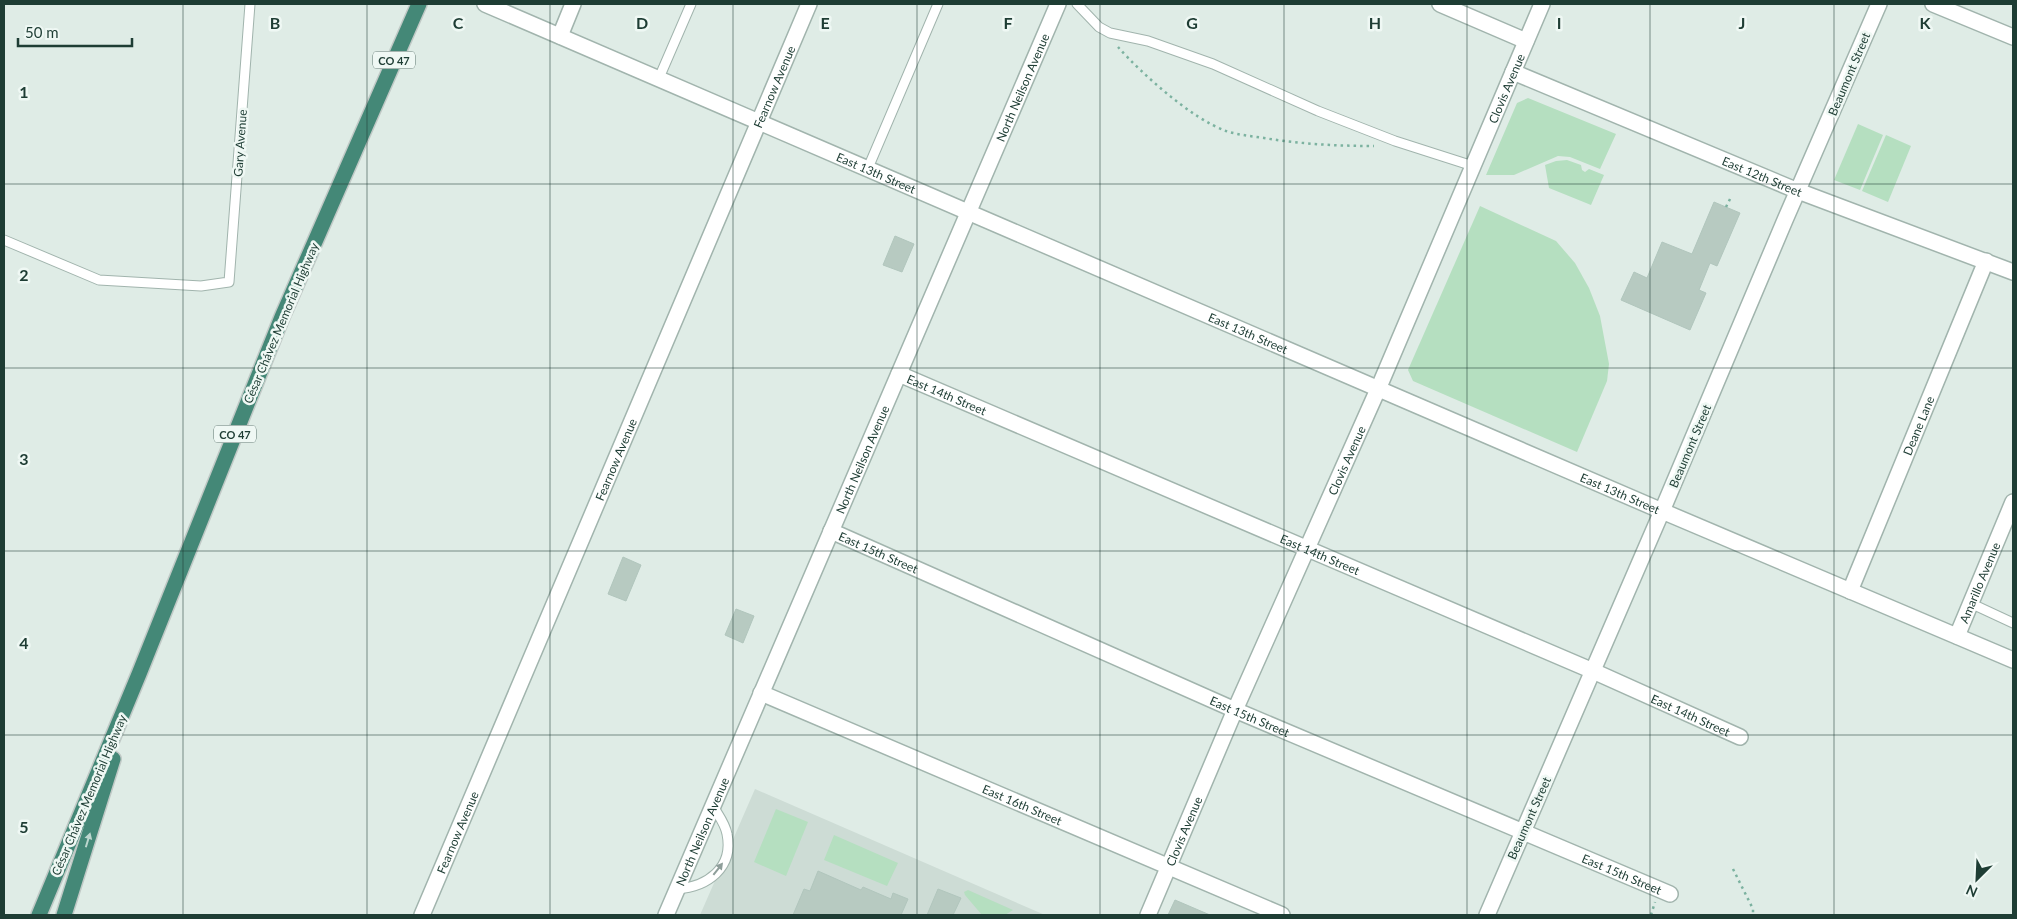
<svg xmlns="http://www.w3.org/2000/svg" width="2017" height="919" font-family="Lato,sans-serif">
<rect width="100%" height="100%" fill="#dfece6"/>
<path fill="#cddcd5" d="M755 789 1045 915H700Z"/>
<g fill="#b5dfc0">
<path d="M1528 98 1616 134 1600 169 1570 157 1558 156 1514 175H1486L1517 103Z"/>
<path d="M1858 124 1883 135 1860 190 1834 180Z"/>
<path d="M1886 135 1911 146 1888 202 1862 191Z"/>
<path d="M1567 160 1581 165 1582 170 1585 172 1589 169 1604 175 1591 205 1549 188 1545 165 1556 161Z"/>
<path d="M1480 206 1556 241 1575 263 1589 288 1600 316 1609 364 1607 381 1577 452 1413 381 1408 370Z"/>
<path d="M776 809 808 822 786 876 754 862Z"/>
<path d="M834 835 898 863 887 886 824 860Z"/>
<path d="M968 890 1013 910 1005 915H982L965 895 964 892Z"/>
</g>
<g fill="#b7cac1" stroke="#b1c6bd">
<path d="M1714 202 1740 213 1717 266 1710 263 1699 290 1706 293 1690 330 1621 300 1634 272 1647 278 1662 242 1692 254Z"/>
<path d="M895 236 914 244 902 272 883 265Z"/>
<path d="M623 557 641 565 626 601 608 594Z"/>
<path d="M736 609 754 616 743 643 725 635Z"/>
<path d="M818 871 861 890 863 887 891 899 893 893 908 899 901 915H793L804 889 810 891Z"/>
<path d="M938 889 961 898 953 915H927Z"/>
<path d="M1175 900 1210 915H1168Z"/>
</g>
<g fill="none" stroke-linecap="round" stroke-linejoin="round">
<defs>
<g id="service">
<path d="M1077 4 1099 27 1110 33 1148 41 1213 64 1318 111 1395 141 1473 166"/>
<path d="M659 78 691 4"/>
<path d="M868 168 938 4"/>
<path d="M4 240 99 280 201 286 229 282 250 4"/>
<path d="M1970 603 2013 623"/>
<path d="M677 889C707 887 734 868 727 834 725 823 718 815 713 806"/>
</g>
<g id="minor">
<path d="M1440 4 1526 41"/>
<path d="M1879 4 1785 220 1662 511 2013 660"/>
<path d="M1933 4 2013 37"/>
<path d="M560 36 573 4"/>
<path id="s1" d="M1513 72 1798 191 2013 272"/>
<path id="s2" d="M899 374 1593 671 1740 737"/>
<path id="s3" d="M831 531 1235 710 1670 894"/>
<path id="s4" d="M1850 591 1986 261"/>
<path id="s5" d="M1957 636 2013 502"/>
<path id="s6" d="M761 693 1282 915"/>
<path id="s7" d="M422 915 809 4"/>
<path id="s8" d="M666 915 1058 4"/>
<path id="s9" d="M1148 915 1235 710 1379 387 1542 4"/>
</g>
<g id="tertiary">
<path id="s10" d="M485 4 1662 511 1487 915"/>
</g>
<g id="trunk">
<path d="M39 915 139 674 282 317 419 4"/>
<path d="M64 915 113 759"/>
</g>
</defs>
<use href="#service" stroke="#a1b4ad" stroke-width="11"/>
<use href="#minor" stroke="#a1b4ad" stroke-width="18"/>
<use href="#tertiary" stroke="#a1b4ad" stroke-width="18"/>
<use href="#trunk" stroke="#c0c9c6" stroke-width="18"/>
<g stroke="#7cb2a0" stroke-width="2.5" stroke-dasharray="2.5 4" stroke-linecap="butt">
<path d="M1118 47C1142 74 1192 119 1226 131 1238 135 1251 136 1264 138 1300 144 1337 146 1374 146"/>
<path d="M1726 207 1731 197"/>
<path d="M1733 869 1753 909V915"/>
<path d="M1651 915 1655 902"/>
</g>
<use href="#service" stroke="#fff" stroke-width="9"/>
<use href="#minor" stroke="#fff" stroke-width="15"/>
<use href="#tertiary" stroke="#fff" stroke-width="15"/>
<use href="#trunk" stroke="#487" stroke-width="15"/>
</g>
<defs><path id="oneway-solid" d="M-6-.8H1V-3.2L6.5 0L1 3.2V.8H-6Z" transform="scale(1.25)"/></defs>
<use fill="#bcd6ce" href="#oneway-solid" transform="translate(88 840) rotate(-73)"/>
<use fill="#8e9e9a" href="#oneway-solid" transform="translate(718 869) rotate(-52)"/>
<path fill="none" stroke="#1e3d34" stroke-width="1" stroke-opacity="0.55" d="M183 4V915M367 4V915M550 4V915M733 4V915M917 4V915M1100 4V915M1284 4V915M1467 4V915M1650 4V915M1834 4V915M4 184H2013M4 368H2013M4 551H2013M4 735H2013"/>
<g text-anchor="middle" dominant-baseline="central" stroke-width="5" stroke-linejoin="round" paint-order="stroke">
<g fill="#eff8f4" stroke="#5d756e" stroke-width="1">
<rect x="373" y="51.5" width="42" height="17" rx="4"/>
<rect x="214" y="425.5" width="42" height="17" rx="4"/>
</g>
<g font-size="11" font-weight="bold" fill="#1e3d34">
<text x="394" y="60">CO 47</text>
<text x="235" y="434">CO 47</text>
</g>
<g font-size="12" fill="#1e3d34" stroke="#eff8f4">
<text transform="translate(1849 74) rotate(-67)">Beaumont Street</text>
<text stroke="none"><textPath href="#s7" startOffset="900">Fearnow Avenue</textPath></text>
<text stroke="none"><textPath href="#s8" startOffset="901">North Neilson Avenue</textPath></text>
<text stroke="none"><textPath href="#s9" startOffset="901">Clovis Avenue</textPath></text>
<text transform="translate(240 143) rotate(-86)">Gary Avenue</text>
<text stroke="none"><textPath href="#s10" startOffset="426">East 13th Street</textPath></text>
<text stroke="none"><textPath href="#s1" startOffset="270">East 12th Street</textPath></text>
<text transform="translate(281 323) rotate(-67)">César Chávez Memorial Highway</text>
<text stroke="none"><textPath href="#s10" startOffset="831">East 13th Street</textPath></text>
<text stroke="none"><textPath href="#s2" startOffset="52">East 14th Street</textPath></text>
<text stroke="none"><textPath href="#s4" startOffset="179">Deane Lane</textPath></text>
<text transform="translate(1690 446) rotate(-67)">Beaumont Street</text>
<text stroke="none"><textPath href="#s7" startOffset="495">Fearnow Avenue</textPath></text>
<text stroke="none"><textPath href="#s8" startOffset="496">North Neilson Avenue</textPath></text>
<text stroke="none"><textPath href="#s9" startOffset="496">Clovis Avenue</textPath></text>
<text stroke="none"><textPath href="#s10" startOffset="1236">East 13th Street</textPath></text>
<text stroke="none"><textPath href="#s3" startOffset="52">East 15th Street</textPath></text>
<text stroke="none"><textPath href="#s2" startOffset="458">East 14th Street</textPath></text>
<text stroke="none"><textPath href="#s5" startOffset="58">Amarillo Avenue</textPath></text>
<text stroke="none"><textPath href="#s3" startOffset="458">East 15th Street</textPath></text>
<text stroke="none"><textPath href="#s2" startOffset="862">East 14th Street</textPath></text>
<text transform="translate(89 795) rotate(-67)">César Chávez Memorial Highway</text>
<text stroke="none"><textPath href="#s6" startOffset="284">East 16th Street</textPath></text>
<text transform="translate(1529 818) rotate(-66)">Beaumont Street</text>
<text stroke="none"><textPath href="#s8" startOffset="91">North Neilson Avenue</textPath></text>
<text stroke="none"><textPath href="#s9" startOffset="91">Clovis Avenue</textPath></text>
<text stroke="none"><textPath href="#s7" startOffset="90">Fearnow Avenue</textPath></text>
<text stroke="none"><textPath href="#s3" startOffset="862">East 15th Street</textPath></text>
</g>
</g>
<g font-size="16" text-anchor="middle" font-weight="bold" fill="#1e3d34" stroke="#eff8f4" stroke-width="5" stroke-linejoin="round" paint-order="stroke">
<text x="275" y="29">B</text>
<text x="458" y="29">C</text>
<text x="642" y="29">D</text>
<text x="825" y="29">E</text>
<text x="1008" y="29">F</text>
<text x="1192" y="29">G</text>
<text x="1375" y="29">H</text>
<text x="1559" y="29">I</text>
<text x="1742" y="29">J</text>
<text x="1925" y="29">K</text>
<text x="24" y="98">1</text>
<text x="24" y="281">2</text>
<text x="24" y="465">3</text>
<text x="24" y="649">4</text>
<text x="24" y="833">5</text>
</g>
<rect width="2017" height="919" fill="none" stroke="#1e3d34" stroke-width="10"/>
<g transform="translate(1977 879) rotate(204)" stroke="#eff8f4" stroke-width="4" paint-order="stroke">
<path d="M0-4L9 19L0 12L-9 19Z" fill="#1e3d34"/>
<text y="-8" font-size="14" font-weight="bold" text-anchor="middle" fill="#1e3d34">N</text>
</g>
<path d="M18 38v8h114v-8" fill="none" stroke="#1e3d34" stroke-width="2.5"/>
<text x="25" y="38" font-size="15" fill="#1e3d34" stroke="#eff8f4" stroke-width="4" paint-order="stroke">50 m</text>
</svg>
